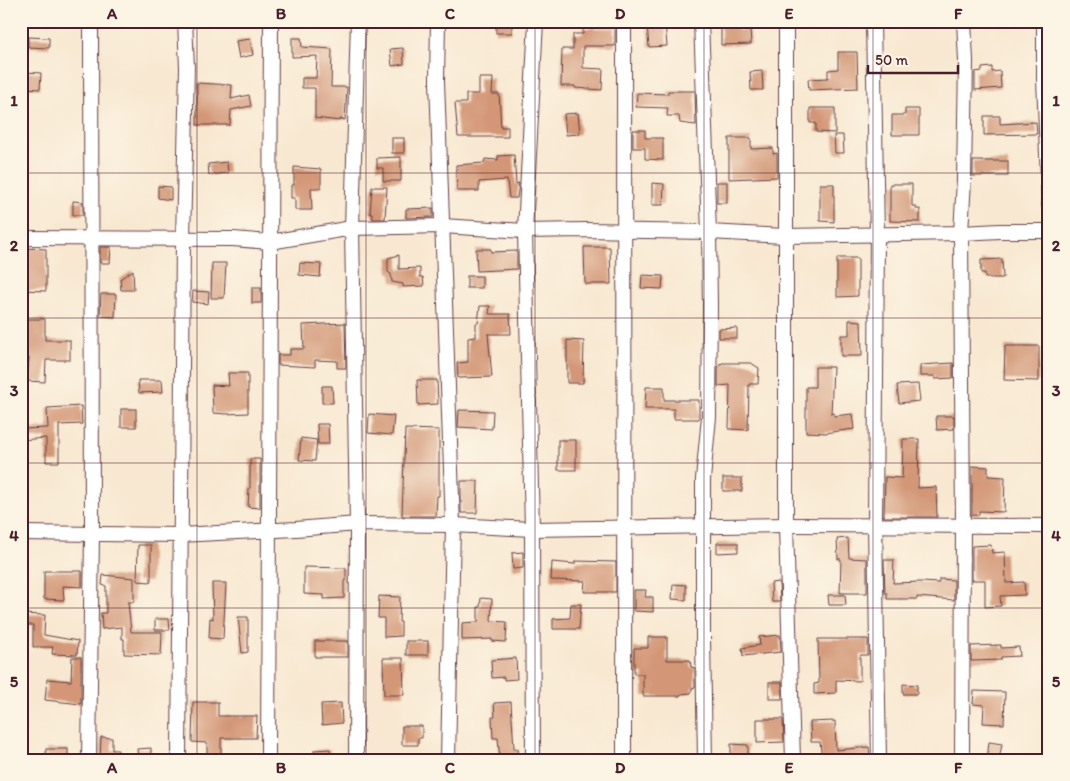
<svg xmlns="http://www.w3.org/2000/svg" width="1070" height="781" font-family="Itim,sans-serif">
<rect width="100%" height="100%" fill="#fcf5e5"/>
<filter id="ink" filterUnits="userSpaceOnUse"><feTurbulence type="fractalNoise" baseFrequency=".02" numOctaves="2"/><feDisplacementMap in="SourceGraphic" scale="10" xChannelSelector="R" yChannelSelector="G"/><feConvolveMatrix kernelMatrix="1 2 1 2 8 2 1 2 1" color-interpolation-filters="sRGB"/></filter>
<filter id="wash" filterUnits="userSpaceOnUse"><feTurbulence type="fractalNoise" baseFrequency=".0096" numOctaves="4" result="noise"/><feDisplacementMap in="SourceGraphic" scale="20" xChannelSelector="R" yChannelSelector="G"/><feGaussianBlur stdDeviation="1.12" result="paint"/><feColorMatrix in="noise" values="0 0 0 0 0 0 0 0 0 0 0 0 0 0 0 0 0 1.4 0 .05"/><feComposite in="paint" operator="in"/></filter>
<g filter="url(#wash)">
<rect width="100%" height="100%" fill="#f8e8d1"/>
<g id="blocks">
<g fill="#d39777">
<rect x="496" y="21" width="16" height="12"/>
<path d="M665 23 667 46 649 47 647 25Z"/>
<path d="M738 23V30H750L751 44 721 45V24Z"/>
<path d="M583 28H615V46H583V68L603 69 602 90 575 88V86H561L562 49H573V34H583Z"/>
<path d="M28 37 49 38V48L28 47Z"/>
<path d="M292 38H301L302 47 332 49 331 87H347L345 120 340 119V121L315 118V88H302V78H316L317 56 292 57Z"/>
<path d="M250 39 253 55 239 58 236 41Z"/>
<path d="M403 48 404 64 392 66 390 49Z"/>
<path d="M838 52H857L858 88 809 90 808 79 828 78V70L838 69Z"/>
<path d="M992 67V72L1000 71 1001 88 975 90V72L982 71V68Z"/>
<path d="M762 71 763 90H751L750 72Z"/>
<path d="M26 72 41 73 40 89 25 88Z"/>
<path d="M479 78H493L492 94H499L501 127H508V137H458L455 103H466V94H479Z"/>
<path d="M197 83 232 85 231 99 249 95 251 106 231 110 230 125H197Z"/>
<path d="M668 91H695L696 125 680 123 679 116H667L668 108 636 107 637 93 668 94Z"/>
<path d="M810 108H835V133L816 132V123H810Z"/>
<path d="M905 109H919V135H892V115H905Z"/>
<path d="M578 113 580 134 566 135 564 114Z"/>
<path d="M984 116H1000V124L1036 122 1037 134 984 135Z"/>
<path d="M633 130H645V138H663V160L645 159V148H633Z"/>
<path d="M834 135H843L844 153H835Z"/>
<rect x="392" y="138" width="12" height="15"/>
<path d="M729 138H751V149L773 148V154L777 153V177L729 179Z"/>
<path d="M514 155 516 184 519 183 517 198H509L507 180 479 182V191H457L456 165 484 163 485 159 498 160V156Z"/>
<path d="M401 157V181H383V168H377V158Z"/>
<rect x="973" y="161" width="35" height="15"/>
<path d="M227 162 228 173 209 175 208 164Z"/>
<path d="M294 167 321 169V188H311L312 210H295V198H291V185H294Z"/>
<rect x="717" y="182" width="10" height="21"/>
<path d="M652 183 664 184 663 205H652Z"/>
<path d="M820 184H834V222L820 221Z"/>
<path d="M890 184H912V206H916V209H920V222L890 221Z"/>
<path d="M158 186 171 187V200L158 198Z"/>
<path d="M372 187H387L385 219H373L372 214 370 213Z"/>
<path d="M73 201 83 202V215H73Z"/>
<path d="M433 208V217L406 218V209Z"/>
<path d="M100 247H111L110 263H100Z"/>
<path d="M584 247H610L611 284H585Z"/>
<path d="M21 248 46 249V291L21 290Z"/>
<path d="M476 249H491V252L517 251V269L477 271Z"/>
<path d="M399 255V269L420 268V277H423L424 286 403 287V284L392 282 391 274 388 272V258Z"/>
<path d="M837 258H858V296L837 297Z"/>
<path d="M1002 259 1003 278H985V273H981V260Z"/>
<path d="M212 263H226L224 298H211Z"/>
<path d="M300 263 321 264 320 277 299 275Z"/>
<path d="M133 270 134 290H121L120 279Z"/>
<path d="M642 275 663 276 662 289 641 288Z"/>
<rect x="467" y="276" width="15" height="12"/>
<rect x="252" y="288" width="9" height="15"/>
<path d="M193 291 209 292 208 304 192 302Z"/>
<path d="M101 294H116L115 317 100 316Z"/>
<path d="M480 306H490L489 314H510L511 334H488L492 377 458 378 457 363 468 362V338L476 337V323H478Z"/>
<path d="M25 319H45V340H70V360H46L45 382 27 381 29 358H21V337L25 338Z"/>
<path d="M849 320 861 321 862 356H841V335H849Z"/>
<path d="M345 323 346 368H337V361L315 360V367L278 365V355H290V349H304L303 325Z"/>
<path d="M737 328V338H719V329Z"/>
<path d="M567 340 584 341 583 383H567Z"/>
<path d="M1005 346H1039V381L1004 380Z"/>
<path d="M722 363H751L759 368 758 384H749L748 430 729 429 730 385 718 386V367Z"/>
<path d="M953 363V378L935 379V376H920V365Z"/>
<path d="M815 367H833L831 414 834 413V416L852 414 854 429 825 433 806 432V387H815Z"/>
<path d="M228 373H248V413L226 414 213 413 212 385 229 386Z"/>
<path d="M138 380H162L163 392 139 393Z"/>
<path d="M417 380H437L438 404 418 405Z"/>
<path d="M918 384 920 401 899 403 897 385Z"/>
<path d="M322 386H332L333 403H322Z"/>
<path d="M646 387H664V400H699V419H674V409H645Z"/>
<path d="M81 406 82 424 59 425V462H46V438L21 440V429L48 428 47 408Z"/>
<rect x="121" y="409" width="15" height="18"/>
<path d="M459 410 493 411 492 429 458 427Z"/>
<path d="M369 414 394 416 392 435 368 433Z"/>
<path d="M936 416H954V429L937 430Z"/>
<path d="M317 424H328L329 444H318Z"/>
<path d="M405 429 439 430V496H437L436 516H402Z"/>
<path d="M301 438 317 440 315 461 299 460Z"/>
<path d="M903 439H919L918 488 936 487 937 517H884L885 477 902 478Z"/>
<rect x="558" y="440" width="18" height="30"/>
<path d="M250 459H260V508L248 507 249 488H250Z"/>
<path d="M972 466 988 467V476L1005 477 1004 512 979 511V515H972Z"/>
<rect x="723" y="478" width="19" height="13"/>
<path d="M461 481H478L477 513H461Z"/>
<path d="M848 538 849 558 867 559V593H840L841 559H838L837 539Z"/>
<path d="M717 543H738V552L717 553Z"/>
<path d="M138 545H151V582L137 581Z"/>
<path d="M991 545 992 553 1005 552 1006 583 1024 582 1025 595 1000 596 1001 606 985 607V580H972V546Z"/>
<path d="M523 552V568L513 569 512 553Z"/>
<path d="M884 560H894L893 583 921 582 939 583V579L954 580V600L917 597V599H887V593H885Z"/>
<path d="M575 561 616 562V592H584L585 581 551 580 552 562 575 564Z"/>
<path d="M304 567 346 568V581H344V598L324 599V595L304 594Z"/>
<path d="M44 571H82V587L63 586 64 600 44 599Z"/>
<path d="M103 575 134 578V602H128L131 632H162L161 655 124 654V639H122V627L102 629 101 613H106V586L102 585Z"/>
<path d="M779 582 780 602H772L771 583Z"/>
<path d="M212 583H226L223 639 209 638 210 618 213 619Z"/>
<path d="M673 584 686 585V600L672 599Z"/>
<path d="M634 590H646L645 597H653V612L634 611Z"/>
<path d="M828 595H845L846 605H829Z"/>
<path d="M379 596 400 597 399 622H401V636L384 637V618H378Z"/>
<path d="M481 598 492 599 491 621 507 622 506 642 492 641V639L462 640V623L478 622V607H480Z"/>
<path d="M571 604H581L579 629H553V619L570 618Z"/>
<path d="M21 614 45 615 44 635 78 641 77 655 52 654 53 647H33V625H21Z"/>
<path d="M238 617H248V652L242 653Z"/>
<path d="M155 619H169L170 630H155Z"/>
<path d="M780 635 781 652 743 656 742 648 760 645 759 637Z"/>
<path d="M648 637H667V660H690L691 667 695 668V687L692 688 691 693 681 694 680 696H643V674H634V648H648Z"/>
<path d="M818 639H868V655H861L860 656V681L836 680V693L814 694V684L819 683Z"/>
<rect x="315" y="641" width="33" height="16"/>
<rect x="406" y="641" width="22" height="14"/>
<path d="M1001 645V648L1019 647 1020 656 1001 657V660L971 661V646Z"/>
<path d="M72 657H81V704L45 700 47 679 71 681Z"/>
<path d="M383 658H403L404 695H384Z"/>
<path d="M516 658 517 679 504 680V677L492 678 491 660Z"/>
<rect x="769" y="682" width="13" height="17"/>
<path d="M903 684 917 685V694H903Z"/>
<path d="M974 691 1005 692 1004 724 983 723 984 705 973 704Z"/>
<path d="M193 702H218V716H257L256 738H221V760H207V743L192 742Z"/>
<path d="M511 702 514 749H518L519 760H500L498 738H493L492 717H495L494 703Z"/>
<path d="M341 703 342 723 322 725 321 704Z"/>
<path d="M757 719H783L784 742 757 743Z"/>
<path d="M835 721 836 750 869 747 870 760H822L820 742H811L810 722Z"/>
<path d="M402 726H422V738H418V745H402Z"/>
<path d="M101 737 112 738V750H118L117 760H100Z"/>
<path d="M989 742 1002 744 999 760H987Z"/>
<path d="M731 744 748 745V760H731Z"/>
<path d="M151 748V760H138L137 749Z"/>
<rect x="46" y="749" width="22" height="11"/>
<path d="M330 749 331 760H314V750Z"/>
</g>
</g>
</g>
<g filter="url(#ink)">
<use href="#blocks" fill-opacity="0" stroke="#643d44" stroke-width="1"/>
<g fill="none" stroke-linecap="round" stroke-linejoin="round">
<defs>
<g id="minor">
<path d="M438 21 437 81 453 525 448 760"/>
<path d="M624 21C623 267 626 514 624 760"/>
<path d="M701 21 709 232 710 305 709 417 703 479V638L705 760"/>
<path d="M786 21V525L793 760"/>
<path d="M873 21 877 234 875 525 879 760"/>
<path d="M1044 21V78L1049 205"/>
<path d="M21 238 233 239 270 242 352 228 442 226 525 231 583 230 709 232 785 236 961 233 1000 231H1049"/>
<path d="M21 533 179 535 296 529 357 524 453 525 532 529 786 525 1049 526"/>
<path d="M89 760 92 534 91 21"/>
<path d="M179 760 183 239 187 68 185 21"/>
<path d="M268 760 271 21"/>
<path d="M356 760 357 524 352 228 358 21"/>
<path d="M533 760 532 529 525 231 536 21"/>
<path d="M962 760 963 525 961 233 964 180 966 61 964 21"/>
</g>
</defs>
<use href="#minor" stroke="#643d44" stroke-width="16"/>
<use href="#minor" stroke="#fff" stroke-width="14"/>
</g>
</g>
<path fill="none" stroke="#4a1f2b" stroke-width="1" stroke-opacity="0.55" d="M197 21V760M366 21V760M535 21V760M704 21V760M873 21V760M21 173H1049M21 318H1049M21 463H1049M21 608H1049"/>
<rect width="1070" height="781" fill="none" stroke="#fcf5e5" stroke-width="55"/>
<path d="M868 65v8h90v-8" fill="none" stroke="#4a1f2b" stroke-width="2.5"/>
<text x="875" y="65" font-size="15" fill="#4a1f2b" stroke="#fcf5e5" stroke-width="4" paint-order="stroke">50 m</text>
<rect x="28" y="28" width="1014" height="726" fill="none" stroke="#4a1f2b" stroke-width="2"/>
<g font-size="16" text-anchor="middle" font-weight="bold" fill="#4a1f2b">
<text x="112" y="19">A</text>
<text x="281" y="19">B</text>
<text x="450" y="19">C</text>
<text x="620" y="19">D</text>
<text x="789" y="19">E</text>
<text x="958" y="19">F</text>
<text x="14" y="106">1</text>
<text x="1056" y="106">1</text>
<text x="14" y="251">2</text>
<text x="1056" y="251">2</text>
<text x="14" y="396">3</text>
<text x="1056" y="396">3</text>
<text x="14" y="541">4</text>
<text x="1056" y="541">4</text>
<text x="14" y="687">5</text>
<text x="1056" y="687">5</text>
<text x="112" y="773">A</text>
<text x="281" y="773">B</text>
<text x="450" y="773">C</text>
<text x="620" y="773">D</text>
<text x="789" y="773">E</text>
<text x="958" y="773">F</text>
</g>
</svg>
